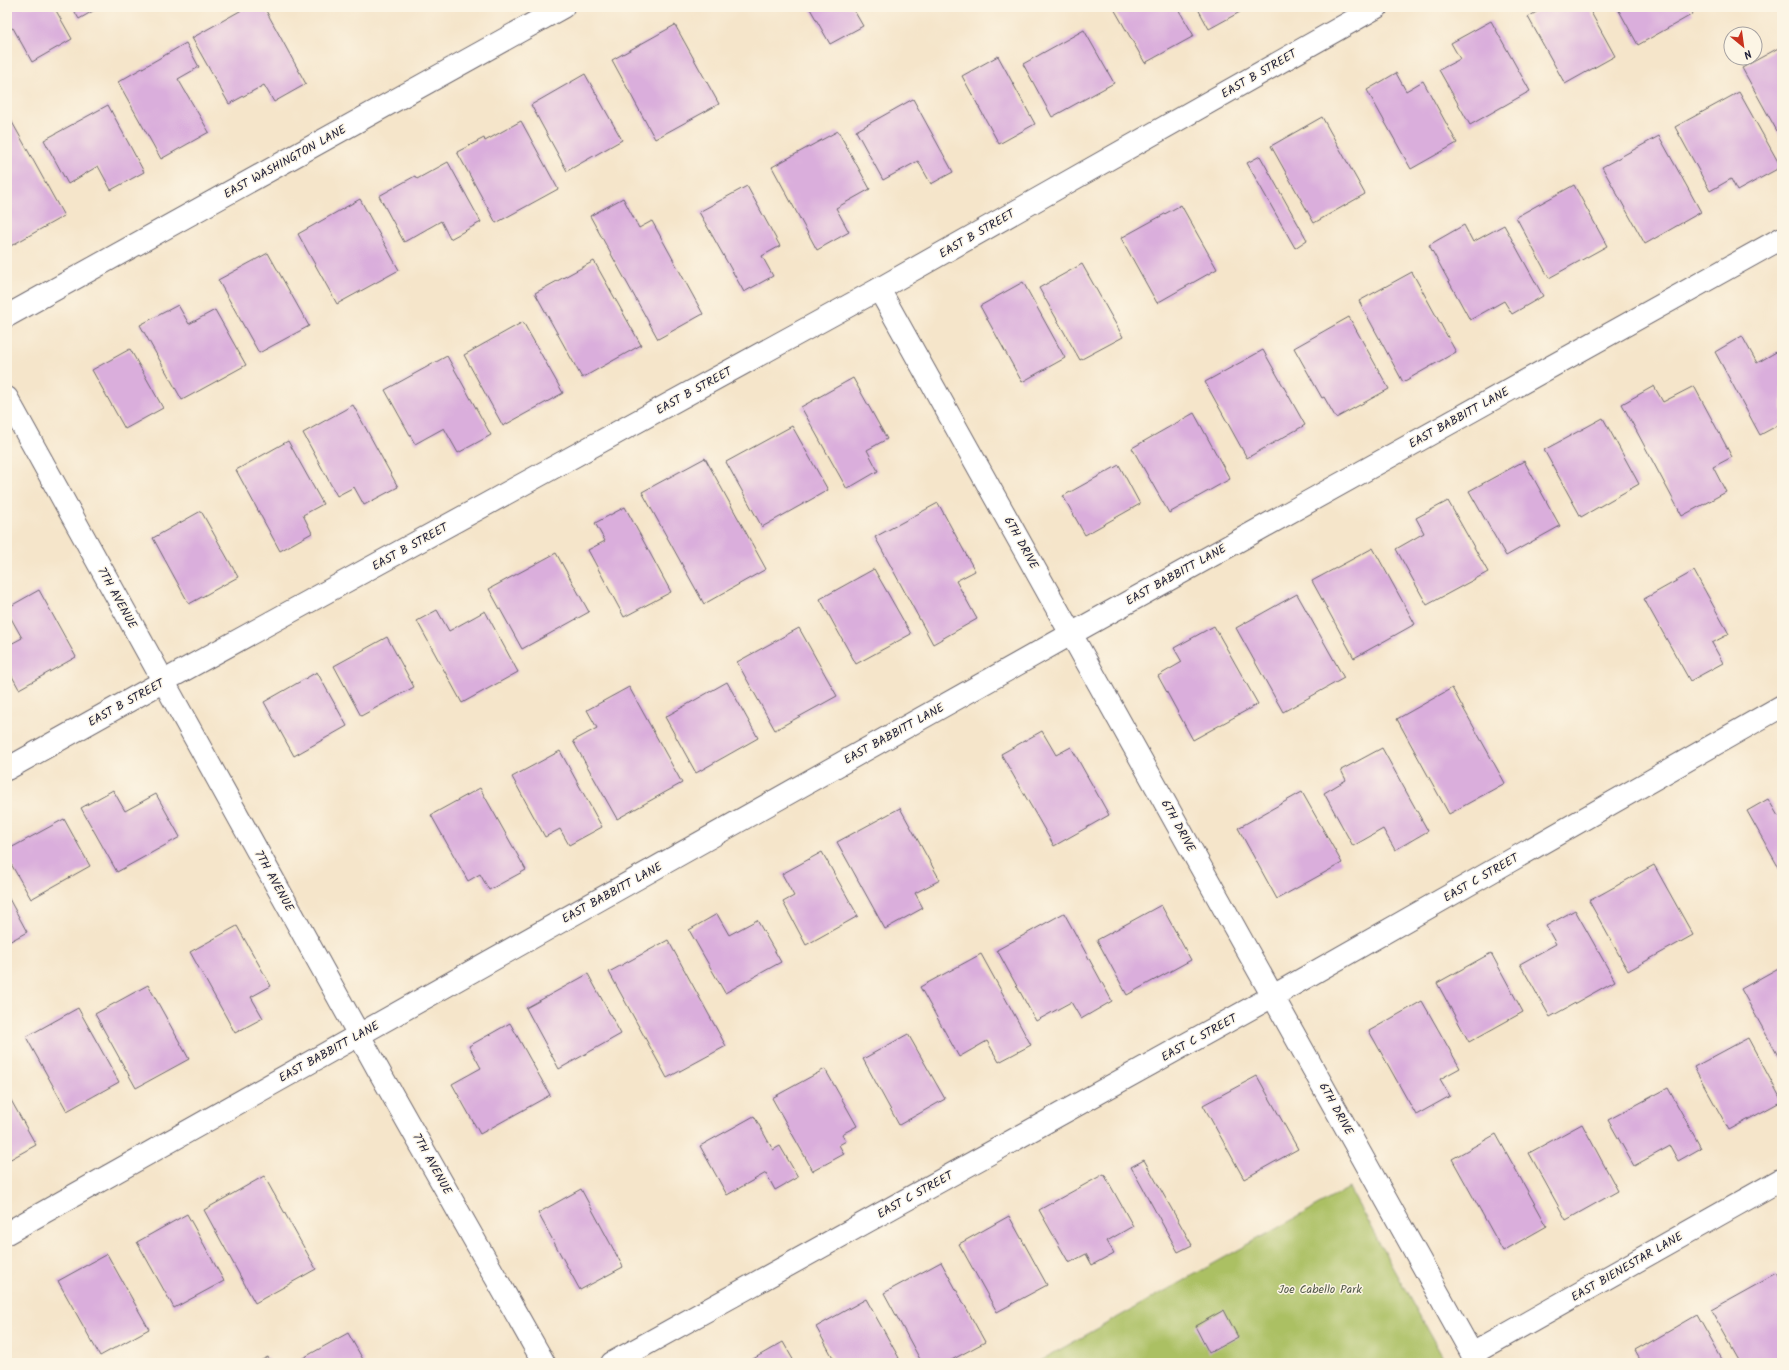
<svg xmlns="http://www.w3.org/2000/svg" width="1789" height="1370" font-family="Kalam,sans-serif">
<rect width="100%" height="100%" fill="#fcf5e5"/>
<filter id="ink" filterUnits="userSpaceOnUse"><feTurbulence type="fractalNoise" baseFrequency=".025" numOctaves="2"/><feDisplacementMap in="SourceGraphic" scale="8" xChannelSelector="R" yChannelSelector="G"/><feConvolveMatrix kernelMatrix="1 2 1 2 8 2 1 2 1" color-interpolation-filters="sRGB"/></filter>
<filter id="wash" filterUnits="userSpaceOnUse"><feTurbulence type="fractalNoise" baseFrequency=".012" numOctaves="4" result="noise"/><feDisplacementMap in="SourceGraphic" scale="16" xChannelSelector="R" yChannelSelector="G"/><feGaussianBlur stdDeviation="0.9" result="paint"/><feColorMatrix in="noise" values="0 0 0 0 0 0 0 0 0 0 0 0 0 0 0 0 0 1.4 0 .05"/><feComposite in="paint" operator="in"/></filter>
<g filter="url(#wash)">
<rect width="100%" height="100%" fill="#f5e5ca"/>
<path fill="#abc064" stroke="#667150" d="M1349 1188 1446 1363H1036Z"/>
<g id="blocks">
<g fill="#daaedc">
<path d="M7 7H54L72 39 32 62 13 28 7 31Z"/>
<path d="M72 7H100L79 19Z"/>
<path d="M247 7H264L306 84 274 102 264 85 229 104 192 38Z"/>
<path d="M809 7H852L863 26 830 44Z"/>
<path d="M1113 7H1177L1194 36 1145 63Z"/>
<path d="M1197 7H1249L1209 29Z"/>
<path d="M1545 7H1588L1615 56 1565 84 1528 17Z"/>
<path d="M1617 7H1689L1693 14 1638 45Z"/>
<path d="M1491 21 1530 91 1470 125 1439 70 1460 59 1451 43Z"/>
<path d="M675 25 719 104 655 139 612 60Z"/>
<path d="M1084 30 1114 83 1052 117 1023 64Z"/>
<path d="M186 43 199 67 178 79 209 132 161 159 118 82Z"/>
<path d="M1782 46V140L1742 68Z"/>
<path d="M998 56 1035 124 999 144 962 76Z"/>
<path d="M1396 73 1406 91 1423 81 1457 143 1411 169 1367 90Z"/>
<path d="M585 74 622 140 567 171 531 105Z"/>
<path d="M1739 92 1781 167 1737 191 1731 179 1710 191 1675 127Z"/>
<path d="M913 99 953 172 931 184 918 161 883 180 856 131Z"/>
<path d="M108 105 144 172 111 190 98 166 68 184 44 140Z"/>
<path d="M7 113 64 216 7 248Z"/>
<path d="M1322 117 1365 194 1314 223 1271 146Z"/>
<path d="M521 121 558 189 496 223 457 152 484 138 485 141Z"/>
<path d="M838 131 870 189 836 208 849 232 817 250 772 167Z"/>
<path d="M1659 136 1701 212 1645 244 1602 167Z"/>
<path d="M1260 156 1307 240 1295 248 1247 163Z"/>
<path d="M448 162 481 222 450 239 441 221 404 242 379 196 415 176 417 179Z"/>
<path d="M1574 185 1607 246 1549 278 1516 217Z"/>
<path d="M747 186 780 246 762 256 773 276 744 292 699 212Z"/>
<path d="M623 198 639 228 652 221 703 314 658 339 590 216Z"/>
<path d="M360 199 399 270 337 304 298 234Z"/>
<path d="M1181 205 1217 269 1157 303 1121 238Z"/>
<path d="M1464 225 1473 242 1504 225 1543 296 1512 314 1504 301 1470 320 1429 245Z"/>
<path d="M268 253 309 326 259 353 218 280Z"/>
<path d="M594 261 641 345 582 378 535 293Z"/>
<path d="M1082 264 1123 337 1080 360 1039 288Z"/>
<path d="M1412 272 1456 352 1403 382 1359 301Z"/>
<path d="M1023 282 1065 358 1022 382 980 306Z"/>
<path d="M178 305 189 324 215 310 246 365 182 400 140 325Z"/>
<path d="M1349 317 1389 389 1336 418 1324 397 1322 398 1294 348Z"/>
<path d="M523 322 563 393 503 426 464 355Z"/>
<path d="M1742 336 1757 363 1778 351 1782 358V423L1760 435 1715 352Z"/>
<path d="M130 349 163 408 125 429 92 370Z"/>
<path d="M1263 350 1305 425 1247 458 1205 382Z"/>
<path d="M447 356 491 435 458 453 444 428 415 444 385 390Z"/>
<path d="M853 378 887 439 867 450 878 471 847 489 801 407Z"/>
<path d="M1654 386 1663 402 1694 386 1732 457 1713 467 1726 492 1682 516 1622 404Z"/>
<path d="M353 405 398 487 364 505 354 487 337 496 303 433Z"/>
<path d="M1194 413 1230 479 1169 513 1132 448Z"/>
<path d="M1603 418 1639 484 1581 517 1544 450Z"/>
<path d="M792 426 828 490 762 527 726 462Z"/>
<path d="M288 441 323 504 303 515 312 533 280 551 236 470Z"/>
<path d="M705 458 766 569 704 604 642 492Z"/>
<path d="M1524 461 1560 526 1506 556 1469 491Z"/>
<path d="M1119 465 1140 504 1085 535 1063 496Z"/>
<path d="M1448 501 1488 572 1427 605 1396 549 1424 533 1416 518Z"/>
<path d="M938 503 975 571 956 581 977 619 933 644 875 537Z"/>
<path d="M625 507 671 592 624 617 588 550 605 541 595 523Z"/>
<path d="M201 511 238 577 189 604 153 538Z"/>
<path d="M1373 548 1415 624 1354 658 1312 581Z"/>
<path d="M556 553 589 612 522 649 489 589Z"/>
<path d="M874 569 911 634 856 664 820 599Z"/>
<path d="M1694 571 1729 634 1712 643 1723 663 1690 681 1644 599Z"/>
<path d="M39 590 76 657 19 689 7 667V646L22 638 7 611V608Z"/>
<path d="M1297 594 1344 678 1283 712 1236 628Z"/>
<path d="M437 610 449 631 485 611 518 672 462 703 417 621Z"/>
<path d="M1214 626 1258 704 1193 740 1158 676 1182 662 1174 648Z"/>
<path d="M799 628 837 696 775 730 737 662Z"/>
<path d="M387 637 414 687 361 716 334 666Z"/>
<path d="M317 672 347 726 294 756 264 702Z"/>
<path d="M727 682 758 738 696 773 665 717Z"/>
<path d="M629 687 682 783 617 819 573 741 597 728 587 710Z"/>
<path d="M1452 688 1505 783 1449 814 1397 719Z"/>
<path d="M1042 731 1056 755 1071 747 1109 815 1054 846 1001 754Z"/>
<path d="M1382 748 1428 831 1395 850 1383 829 1353 846 1324 793 1346 780 1341 770Z"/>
<path d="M560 751 602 827 569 845 560 829 545 837 512 777Z"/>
<path d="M480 788 526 870 489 890 480 874 468 881 431 815Z"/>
<path d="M113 790 125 811 156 794 180 837 117 872 81 808Z"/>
<path d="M1302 792 1342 863 1277 899 1238 828Z"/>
<path d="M1768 799 1778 816 1782 814V869L1780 870 1747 811Z"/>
<path d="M900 808 940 880 915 893 923 908 885 929 837 842Z"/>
<path d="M64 819 90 866 31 899 7 857V850Z"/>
<path d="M822 852 858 916 806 945 783 902 794 896 782 874Z"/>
<path d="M1654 865 1693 935 1628 971 1589 901Z"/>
<path d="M7 895 27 932 7 943Z"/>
<path d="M1161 905 1191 960 1127 995 1097 940Z"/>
<path d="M1575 910 1615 981 1550 1017 1520 964 1556 944 1546 926Z"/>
<path d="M1064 913 1112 1001 1081 1019 1071 1002 1036 1021 997 950Z"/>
<path d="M717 914 729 935 757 920 781 962 725 993 689 930Z"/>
<path d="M237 926 271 986 251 997 263 1018 235 1033 190 952Z"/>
<path d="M668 940 726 1046 667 1078 609 972Z"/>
<path d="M1491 953 1523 1012 1469 1042 1437 983Z"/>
<path d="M981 954 1031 1045 999 1062 987 1041 959 1057 920 987Z"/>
<path d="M1782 966V1063L1741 989Z"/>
<path d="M588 974 621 1034 559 1069 526 1008Z"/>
<path d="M148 985 189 1059 136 1088 95 1014Z"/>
<path d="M1422 1001 1460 1068 1440 1079 1450 1096 1416 1115 1369 1031Z"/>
<path d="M78 1008 119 1082 67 1111 26 1037Z"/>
<path d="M510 1023 550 1095 480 1134 452 1084 481 1068 469 1046Z"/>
<path d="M908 1034 945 1099 899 1125 863 1059Z"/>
<path d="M1748 1038 1782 1101 1729 1130 1694 1067Z"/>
<path d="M825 1069 857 1126 842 1134 846 1141 839 1145 844 1154 813 1171 772 1098Z"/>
<path d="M1257 1076 1298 1149 1244 1179 1203 1105Z"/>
<path d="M1668 1088 1701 1148 1678 1161 1670 1146 1634 1166 1608 1120Z"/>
<path d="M7 1093 36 1145 7 1161Z"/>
<path d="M754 1116 773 1150 780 1146 798 1177 775 1190 766 1173 727 1195 700 1146Z"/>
<path d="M1582 1124 1618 1191 1566 1220 1529 1153Z"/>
<path d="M1496 1134 1547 1226 1503 1251 1452 1159Z"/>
<path d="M1144 1160 1192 1245 1178 1252 1131 1167Z"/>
<path d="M1104 1174 1133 1226 1107 1241 1114 1253 1092 1265 1086 1254 1069 1263 1039 1210Z"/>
<path d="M264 1176 316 1269 255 1303 204 1210Z"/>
<path d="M581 1189 623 1267 580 1290 538 1213Z"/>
<path d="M187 1214 224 1281 174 1308 137 1242Z"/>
<path d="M1009 1216 1047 1285 997 1312 959 1244Z"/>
<path d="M107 1254 149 1329 100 1356 58 1281Z"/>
<path d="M941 1262 985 1342 946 1363H922L884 1293Z"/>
<path d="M1776 1274 1782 1285V1363H1741L1711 1310Z"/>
<path d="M866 1299 899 1358 891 1363H836L816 1327Z"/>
<path d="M1224 1310 1238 1337 1209 1353 1195 1326Z"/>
<path d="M1697 1315 1724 1363H1642L1635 1351Z"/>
<path d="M348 1333 365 1363H294Z"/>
<path d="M783 1342 795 1363H746Z"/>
<path d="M268 1357 271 1363H256Z"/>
</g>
</g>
</g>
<g filter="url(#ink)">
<use href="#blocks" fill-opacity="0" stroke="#6c666d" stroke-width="1"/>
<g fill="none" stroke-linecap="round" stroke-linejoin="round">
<defs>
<g id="street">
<path d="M879 289 1477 1363"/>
<path d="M7 316 563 7"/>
<path d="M7 398 380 1073 544 1363"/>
<path d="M7 769 164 681 879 289 1377 7"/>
<path d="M7 1233 1071 634 1782 238"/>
<path d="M1472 1354 1782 1179"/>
<path d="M612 1363 1273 996 1782 706"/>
</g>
</defs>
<use href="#street" stroke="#6c666d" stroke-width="24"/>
<use href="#street" stroke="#fff" stroke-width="22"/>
</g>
</g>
<g text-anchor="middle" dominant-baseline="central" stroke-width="3" stroke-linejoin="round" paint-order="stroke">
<g font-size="12" fill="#22223b" stroke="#fcf5e5">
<text transform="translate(1259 74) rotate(-30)">EAST B STREET</text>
<text transform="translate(285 162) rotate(-29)">EAST WASHINGTON LANE</text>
<text transform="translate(977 234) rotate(-30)">EAST B STREET</text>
<text transform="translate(694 391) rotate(-29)">EAST B STREET</text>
<text transform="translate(1459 418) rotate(-29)">EAST BABBITT LANE</text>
<text transform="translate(1021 543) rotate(61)">6TH DRIVE</text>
<text transform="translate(410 547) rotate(-29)">EAST B STREET</text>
<text transform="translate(1176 575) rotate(-29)">EAST BABBITT LANE</text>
<text transform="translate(117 598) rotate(61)">7TH AVENUE</text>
<text transform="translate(126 703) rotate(-29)">EAST B STREET</text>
<text transform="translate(894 734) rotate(-29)">EAST BABBITT LANE</text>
<text transform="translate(1178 826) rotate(61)">6TH DRIVE</text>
<text transform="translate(1481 878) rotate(-30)">EAST C STREET</text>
<text transform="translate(274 881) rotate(61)">7TH AVENUE</text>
<text transform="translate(612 893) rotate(-29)">EAST BABBITT LANE</text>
<text transform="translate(1199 1038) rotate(-29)">EAST C STREET</text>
<text transform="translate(329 1052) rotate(-29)">EAST BABBITT LANE</text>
<text transform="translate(1336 1109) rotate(61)">6TH DRIVE</text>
<text transform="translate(432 1164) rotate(61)">7TH AVENUE</text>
<text transform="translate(915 1195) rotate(-29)">EAST C STREET</text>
<text transform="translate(1627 1267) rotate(-30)">EAST BIENESTAR LANE</text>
</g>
<g font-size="12" fill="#525949" stroke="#fcf5e5">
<text x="1320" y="1289">Joe Cabello Park</text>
</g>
</g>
<rect width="1789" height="1370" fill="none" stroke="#fcf5e5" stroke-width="24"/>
<g transform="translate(1743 46) rotate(151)"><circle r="19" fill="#fcf5e5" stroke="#a5a1a1"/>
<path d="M0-3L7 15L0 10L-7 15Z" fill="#c8321e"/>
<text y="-6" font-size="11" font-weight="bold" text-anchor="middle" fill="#22223b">N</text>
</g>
</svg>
